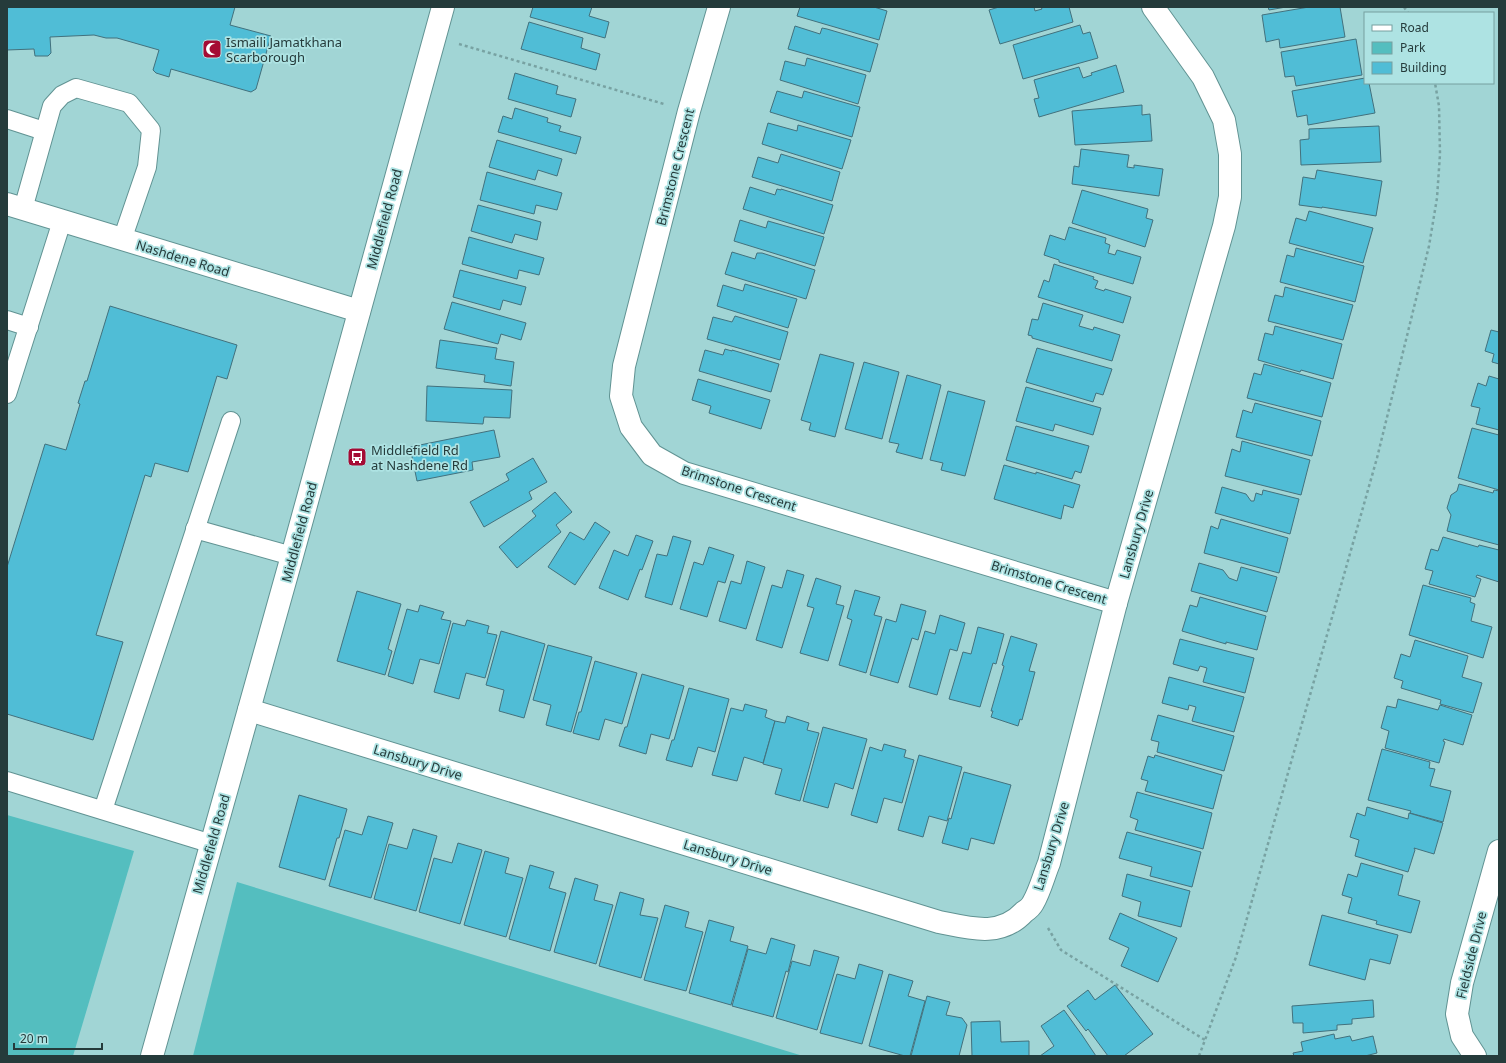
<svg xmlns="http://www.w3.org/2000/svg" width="1506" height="1063" font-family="'Noto Sans',sans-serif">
<rect width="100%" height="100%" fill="#a1d5d5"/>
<g fill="#54bebf">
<path d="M7 815 134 851 73 1056H7Z"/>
<path d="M237 882 803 1056H193Z"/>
</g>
<g fill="#50bdd6" stroke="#42717d">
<path d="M7 7H235L230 25 271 36 256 89 251 92 171 69 169 77 156 73 153 70 159 50 117 38H106L94 35 50 37 51 53 48 56H35L34 49 7 50Z"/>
<path d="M533 7H592L589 16 609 22 605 38 530 17Z"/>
<path d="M800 7H874L887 11 879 40 797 16Z"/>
<path d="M999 7H1034L1035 11 1042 9 1041 7H1069L1073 22 1000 44 989 10Z"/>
<path d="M1268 7H1286L1269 10Z"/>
<path d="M1309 7H1340L1345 37 1280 48 1279 39 1266 42 1262 15Z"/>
<path d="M529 22 583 38 581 48 600 54 596 70 521 49Z"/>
<path d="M1080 25 1083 34 1090 32 1098 58 1023 79 1013 45Z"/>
<path d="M795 26 820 34 822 28 827 29 878 44 870 72 788 49Z"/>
<path d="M1356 39 1362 75 1296 86 1294 76 1285 77 1281 52Z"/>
<path d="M807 58 866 75 858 104 780 80 785 61 805 66Z"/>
<path d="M1116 65 1124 92 1039 117 1034 99 1039 98 1034 80 1079 67 1083 78 1092 75 1091 73Z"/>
<path d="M515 73 558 86 556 94 576 99 571 117 508 99Z"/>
<path d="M1365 78V83H1369L1375 113 1308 125 1307 115 1297 117 1292 91Z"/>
<path d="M777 91 802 98 804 91 860 107 852 137 770 112Z"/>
<path d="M1142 105V115L1150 114 1152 141 1075 145 1072 111Z"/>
<path d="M515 108 548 118 547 122 561 126 559 131 581 137 576 154 498 132 503 116 512 119Z"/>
<path d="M768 123 797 131 798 125 851 140 842 169 762 144Z"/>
<path d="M1379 126 1381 162 1301 165 1300 140 1309 139V129Z"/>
<path d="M497 140 562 159 557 176 538 170 535 180 489 167Z"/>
<path d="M1081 149 1129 155 1127 167 1134 168V165L1163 169 1159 196 1072 184 1074 166 1079 167Z"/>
<path d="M781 154 840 172 832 201 752 177 758 157 778 163Z"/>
<path d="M1317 170 1382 181 1376 216 1322 207V208L1299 205 1303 177 1315 179Z"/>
<path d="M487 172 562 193 557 210 536 205 534 214 480 200Z"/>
<path d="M750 187 775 195 777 189 781 190V189L833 205 824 234 743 209Z"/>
<path d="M1082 190 1148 209 1146 218 1153 220 1145 247 1072 223Z"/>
<path d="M478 205 541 222 537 240 515 234 512 243 471 231Z"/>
<path d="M1309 211 1373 228 1363 263 1289 243 1296 218 1306 221Z"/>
<path d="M740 220 766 228 768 221 824 237 815 266 734 241Z"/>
<path d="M1069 227 1106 238 1105 243 1110 245 1108 253 1115 255 1117 250 1141 257 1133 284 1059 262V260L1044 255 1050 235 1065 240Z"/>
<path d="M469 237 544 258 539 275 519 270 517 279 462 264Z"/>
<path d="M1296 248 1364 266 1355 302 1280 282 1287 255 1294 257Z"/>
<path d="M732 252 755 259 757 253H762L815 270 806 299 725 274Z"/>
<path d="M1054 264 1094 277 1093 279 1098 281 1095 288 1104 291 1105 289 1131 297 1123 323 1038 297 1044 280 1049 282Z"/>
<path d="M460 270 526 287 521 305 503 300 500 310 453 297Z"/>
<path d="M745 284 797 299 788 328 717 306 723 285 743 291Z"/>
<path d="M1285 287 1353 305 1343 340 1268 321 1275 295 1283 297Z"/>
<path d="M452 302 526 323 521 340 501 334 498 344 444 329Z"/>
<path d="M1043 303 1083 315 1079 326 1093 330 1094 327 1120 335 1112 361 1032 338V336L1028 335 1032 319 1038 320Z"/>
<path d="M110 306 237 345 227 379 217 376 188 472 155 463 151 477 145 475 96 635 123 642 93 740 7 714V567L45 444 66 450 80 404 78 403 85 381H87Z"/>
<path d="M735 316 788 332 780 360 707 339 713 317 732 322Z"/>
<path d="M1275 326 1342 344 1333 379 1301 370 1300 372 1258 360 1265 333 1273 335Z"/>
<path d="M1491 330 1499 332V364L1492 362 1494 354 1485 351Z"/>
<path d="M440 340 497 348 495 359 514 362 511 386 484 382 485 375 436 368Z"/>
<path d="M1037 348 1112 369 1103 395 1096 393 1093 402 1026 382Z"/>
<path d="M725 349 732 351V350L779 364 771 392 699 371 705 350 723 355Z"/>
<path d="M820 354 854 363 835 437 809 430 811 423 801 420Z"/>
<path d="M864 362 899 372 882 439 845 429Z"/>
<path d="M1264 364 1331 383 1322 417 1247 398 1254 373 1261 375Z"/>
<path d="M907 375 941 385 922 459 896 452 899 444 889 442Z"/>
<path d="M1489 376 1499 379V430L1476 424 1480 408 1471 406 1478 383 1486 386Z"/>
<path d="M698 379 770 400 761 429 709 413 711 406 692 400Z"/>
<path d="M427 386 512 390 510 418 484 417 483 424 426 421Z"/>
<path d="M1026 387 1101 408 1093 435 1055 424 1053 431 1016 421Z"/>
<path d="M948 391 985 401 965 476 941 470 943 463 930 460Z"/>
<path d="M1255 403 1321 421 1312 456 1236 437 1243 410 1252 413Z"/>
<path d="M1016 426 1089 446 1081 473 1075 471 1072 479 1006 460Z"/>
<path d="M1472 428 1499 435V490L1458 478Z"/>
<path d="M494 430 500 457 472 462 473 470 417 481 410 447Z"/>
<path d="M1242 441 1310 460 1301 495 1225 476 1232 449 1240 452Z"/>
<path d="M533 458 547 482 529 492 532 499 484 527 470 502 509 480 506 474Z"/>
<path d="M1004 465 1036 474V472L1080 485 1073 508 1064 505 1061 519 994 499Z"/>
<path d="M1459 484 1493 493 1494 490 1499 491V545L1447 531 1451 515 1447 508 1451 495 1457 491Z"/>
<path d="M1222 487 1246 494 1251 501H1254L1256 493 1262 495 1263 490 1299 499 1290 534 1215 513Z"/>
<path d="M555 492 572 512 556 525 561 532 517 568 499 547 536 516 532 511Z"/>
<path d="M1221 519 1288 538 1279 573 1204 553 1211 526 1218 529Z"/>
<path d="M595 522 610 532 575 585 548 567 570 532 584 540Z"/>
<path d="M636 535 653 541 642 570 640 569 628 600 599 588 614 550 628 556Z"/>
<path d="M673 536 691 541 672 605 645 597 657 554 667 556Z"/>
<path d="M1443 537 1478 547 1479 545 1499 550V582L1477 575 1476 577 1481 579 1475 597 1429 584 1433 571 1425 569 1431 549 1438 551Z"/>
<path d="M709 547 734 555 725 583 718 581 707 617 680 609 694 562 703 565Z"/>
<path d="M747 561 765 567 746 629 719 621 731 581 741 584Z"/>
<path d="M1199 563 1223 570 1229 578 1237 581 1241 567 1277 577 1267 612 1191 591Z"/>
<path d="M787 570 804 575 782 648 756 640 772 585 782 588Z"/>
<path d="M816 578 841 586 836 604 844 606 828 661 800 653 814 608 807 606Z"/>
<path d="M1423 585 1471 598 1470 602 1475 604 1471 621 1492 627 1483 658 1409 635Z"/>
<path d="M855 590 880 597 874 615 882 617 866 673 839 665 852 620 847 618Z"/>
<path d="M357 591 401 604 388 649 392 651 385 675 337 661Z"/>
<path d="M1200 597 1266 616 1257 650 1226 642V644L1182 631 1190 605 1197 607Z"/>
<path d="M901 604 926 611 918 640 912 638 898 683 870 675 886 619 896 622Z"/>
<path d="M420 605 444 612 441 619 451 621 439 664 420 659 413 684 388 676 407 609 418 612Z"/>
<path d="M940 615 965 623 957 651 950 649 937 695 909 687 925 631 935 634Z"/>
<path d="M467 620 489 626 487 633 497 635 485 678 466 673 459 699 434 692 453 623 465 626Z"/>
<path d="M978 627 1004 634 996 664 993 663 980 707 949 699 963 652 971 654Z"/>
<path d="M501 631 545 644 524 718 499 711 504 690 486 685Z"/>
<path d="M1011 636 1037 644 1029 671 1035 672 1022 720 1020 719 1018 726 991 717 993 711H991L1004 666 1002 665Z"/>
<path d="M1180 639 1254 658 1245 693 1203 682 1207 668 1200 666 1198 671 1173 664Z"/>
<path d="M1415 640 1468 656 1462 677 1482 683 1473 713 1440 704 1441 700 1401 688 1403 681 1394 678 1401 654 1410 657Z"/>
<path d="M548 645 592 657 571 732 546 725 551 705 533 700Z"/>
<path d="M595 661 637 673 622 724 605 719 599 740 573 733 579 712H581Z"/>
<path d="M642 674 684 686 669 739 651 734 646 754 619 746 625 727H627Z"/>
<path d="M1169 677 1244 697 1234 732 1192 721 1196 707 1189 705 1188 710 1162 703Z"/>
<path d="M689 688 729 699 715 752 698 747 692 767 666 760 672 740H674Z"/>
<path d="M1398 699 1438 710 1440 705 1472 715 1463 745 1444 739 1443 741 1445 742 1439 763 1385 748 1389 731 1381 728 1387 706 1396 708Z"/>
<path d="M745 704 767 710 765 717 775 721 763 763 744 757 737 781 712 775 731 708 743 711Z"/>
<path d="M1158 715 1234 736 1224 771 1157 752 1159 742 1151 740Z"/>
<path d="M787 716 809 723 807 730 819 733 800 801 775 794 782 769 763 764 775 721 785 723Z"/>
<path d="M823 727 867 739 853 789 835 783 828 808 803 801Z"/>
<path d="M884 744 906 750 904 757 914 760 902 803 884 798 877 823 851 815 870 747 882 751Z"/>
<path d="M1382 749 1430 762 1429 768 1435 769 1430 786 1451 791 1443 822 1410 813 1411 811 1368 800Z"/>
<path d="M919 755 962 767 947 821 929 816 923 837 898 830Z"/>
<path d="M1155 755 1222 775 1213 809 1145 791 1148 781 1141 779 1148 756 1154 758Z"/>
<path d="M964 772 1011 785 994 844 971 838 968 850 942 843 949 818 951 819Z"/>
<path d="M1137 792 1212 813 1203 849 1135 830 1138 820 1130 817Z"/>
<path d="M299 795 347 809 339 838H337L325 880 279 867Z"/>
<path d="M1367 807 1408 819 1409 813 1443 823 1434 854 1414 848 1415 850 1408 872 1355 856 1359 840 1350 837 1357 813 1365 816Z"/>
<path d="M368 816 393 823 371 898 329 886 345 830 362 835Z"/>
<path d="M413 829 437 836 416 911 374 899 389 844 407 849Z"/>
<path d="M1127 832 1201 852 1192 887 1150 876 1152 867 1119 858Z"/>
<path d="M458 843 482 850 460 924 419 912 434 858 452 863Z"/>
<path d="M485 851 509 858 505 873 523 878 506 937 464 925Z"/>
<path d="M1361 863 1403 875 1398 895 1420 901 1411 933 1376 924 1377 921 1348 913 1352 898 1342 895 1348 874 1357 877Z"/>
<path d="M530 865 554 872 549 888 566 893 550 951 509 939Z"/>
<path d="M1127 874 1190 891 1181 927 1138 916 1141 902 1122 896Z"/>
<path d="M575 878 598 885 594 900 613 905 596 964 554 952Z"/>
<path d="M620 892 644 899 640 915 658 918 641 978 599 966Z"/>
<path d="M665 905 689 912 685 927 703 932 686 991 644 980Z"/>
<path d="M1120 913 1177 938 1158 982 1121 966 1129 948 1109 939Z"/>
<path d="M1322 915 1398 935 1390 964 1370 959 1365 980 1309 965Z"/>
<path d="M709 920 734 927 730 941 748 946 731 1005 689 993Z"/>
<path d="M771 938 795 945 788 972 786 971 773 1017 732 1006 748 949 766 954Z"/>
<path d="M814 950 839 957 817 1030 776 1018 792 961 810 966Z"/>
<path d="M859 964 883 971 862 1044 820 1033 837 974 855 979Z"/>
<path d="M889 974 913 981 908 996 925 1001 910 1056H905L869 1046Z"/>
<path d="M1115 985 1153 1034 1124 1056H1108L1088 1029 1086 1031 1067 1006 1088 990 1095 1000Z"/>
<path d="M927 996 950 1002 946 1015 962 1018 967 1025 959 1056H911Z"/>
<path d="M1373 1000 1374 1017 1352 1019V1024L1337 1025V1030L1303 1033V1023H1293L1292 1006Z"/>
<path d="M1064 1010 1082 1035 1096 1056H1040L1054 1046 1041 1026Z"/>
<path d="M1000 1021 1001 1042 1029 1041V1056H972L971 1022Z"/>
<path d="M1334 1034 1335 1039 1350 1036 1352 1041 1373 1036 1377 1053 1365 1056H1294L1293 1053 1303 1051 1301 1042Z"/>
</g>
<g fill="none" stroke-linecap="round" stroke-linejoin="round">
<defs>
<g id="lane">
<path d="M7 119 44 131"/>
<path d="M23 209 52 106 62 95 76 88 129 103 151 130 147 167 122 240"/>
<path d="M7 320 29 327"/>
<path d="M7 394 62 221"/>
<path d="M195 529 292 556"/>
<path d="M7 781 212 844"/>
<path d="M103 810 231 421"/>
</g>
<g id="street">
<path d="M719 7 689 111 624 366 621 396 631 427 652 455 684 473 1116 603"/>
<path d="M7 204 359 311"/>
<path d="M249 710 939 922C969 928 1000 938 1024 912 1027 910 1031 907 1033 903 1040 891 1044 875 1049 863L1116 603 1224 226 1230 197V154L1224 120 1203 77 1153 7"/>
<path d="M1475 1056 1462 1036 1457 1014 1462 983 1499 851"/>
</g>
<path id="secondary" d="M152 1056 292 556 443 7"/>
</defs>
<use href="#lane" stroke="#619393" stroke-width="20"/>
<use href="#street" stroke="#619393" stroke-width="24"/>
<use href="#secondary" stroke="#619393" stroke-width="24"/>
<g stroke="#78a2a2" stroke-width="2.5" stroke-dasharray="3 3" stroke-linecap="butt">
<path d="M1404 7 1408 13"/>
<path d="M459 44 664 104"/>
<path d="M1048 928 1061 950 1205 1040"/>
<path d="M1199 1056 1236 957 1377 458 1429 246 1437 198 1440 154 1439 106 1435 83"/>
</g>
<use href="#lane" stroke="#fff" stroke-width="18"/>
<use href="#street" stroke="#fff" stroke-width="22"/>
<use href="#secondary" stroke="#fff" stroke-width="22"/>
</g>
<defs>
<symbol id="mosque-square" viewBox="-11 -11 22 22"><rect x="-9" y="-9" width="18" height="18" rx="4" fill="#a50b34" stroke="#aee3e3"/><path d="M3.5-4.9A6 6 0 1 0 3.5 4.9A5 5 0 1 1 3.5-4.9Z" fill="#fff"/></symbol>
<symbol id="bus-square" viewBox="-11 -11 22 22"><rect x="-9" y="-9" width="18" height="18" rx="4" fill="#a50b34" stroke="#aee3e3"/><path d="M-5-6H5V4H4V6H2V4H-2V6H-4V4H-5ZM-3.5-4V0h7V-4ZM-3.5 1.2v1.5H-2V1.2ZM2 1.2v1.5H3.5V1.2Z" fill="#fff"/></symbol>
</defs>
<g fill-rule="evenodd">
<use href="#mosque-square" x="201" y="38" width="22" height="22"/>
<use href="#bus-square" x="346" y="446" width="22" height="22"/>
</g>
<g text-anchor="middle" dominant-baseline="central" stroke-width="3.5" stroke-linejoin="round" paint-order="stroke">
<g font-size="13" fill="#253b3b" stroke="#aee3e3" text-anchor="start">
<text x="226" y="42">Ismaili Jamatkhana<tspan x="226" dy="15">Scarborough</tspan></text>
<text x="371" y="450">Middlefield Rd<tspan x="371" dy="15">at Nashdene Rd</tspan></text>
</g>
<g font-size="13" fill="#253b3b" stroke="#aee3e3">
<text transform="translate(675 167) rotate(-76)">Brimstone Crescent</text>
<text transform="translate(384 219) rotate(-75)">Middlefield Road</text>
<text transform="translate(183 258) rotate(17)">Nashdene Road</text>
<text transform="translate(739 488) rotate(18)">Brimstone Crescent</text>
<text transform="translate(299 532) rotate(-75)">Middlefield Road</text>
<text transform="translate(1136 534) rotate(-74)">Lansbury Drive</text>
<text transform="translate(1049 582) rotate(17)">Brimstone Crescent</text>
<text transform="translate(418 762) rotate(17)">Lansbury Drive</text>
<text transform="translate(211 844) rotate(-74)">Middlefield Road</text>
<text transform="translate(1051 846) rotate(-73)">Lansbury Drive</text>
<text transform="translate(728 857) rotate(17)">Lansbury Drive</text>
<text transform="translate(1471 955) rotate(-76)">Fieldside Drive</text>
</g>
</g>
<rect width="1506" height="1063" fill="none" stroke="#253b3b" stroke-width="16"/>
<rect x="1364" y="12" width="130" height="72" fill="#aee3e3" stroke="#77a0a0"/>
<rect x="1372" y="25" width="20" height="6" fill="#ffffff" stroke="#77a0a0"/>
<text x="1400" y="32" font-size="12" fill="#253b3b">Road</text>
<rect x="1372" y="42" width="20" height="12" fill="#54bebf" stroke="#77a0a0"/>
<text x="1400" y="52" font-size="12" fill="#253b3b">Park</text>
<rect x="1372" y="62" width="20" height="12" fill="#50bdd6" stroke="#77a0a0"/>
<text x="1400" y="72" font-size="12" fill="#253b3b">Building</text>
<path d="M14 1043v6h88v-6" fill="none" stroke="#253b3b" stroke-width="2"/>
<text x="20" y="1043" font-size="12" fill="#253b3b" stroke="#aee3e3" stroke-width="3" paint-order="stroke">20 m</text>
</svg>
